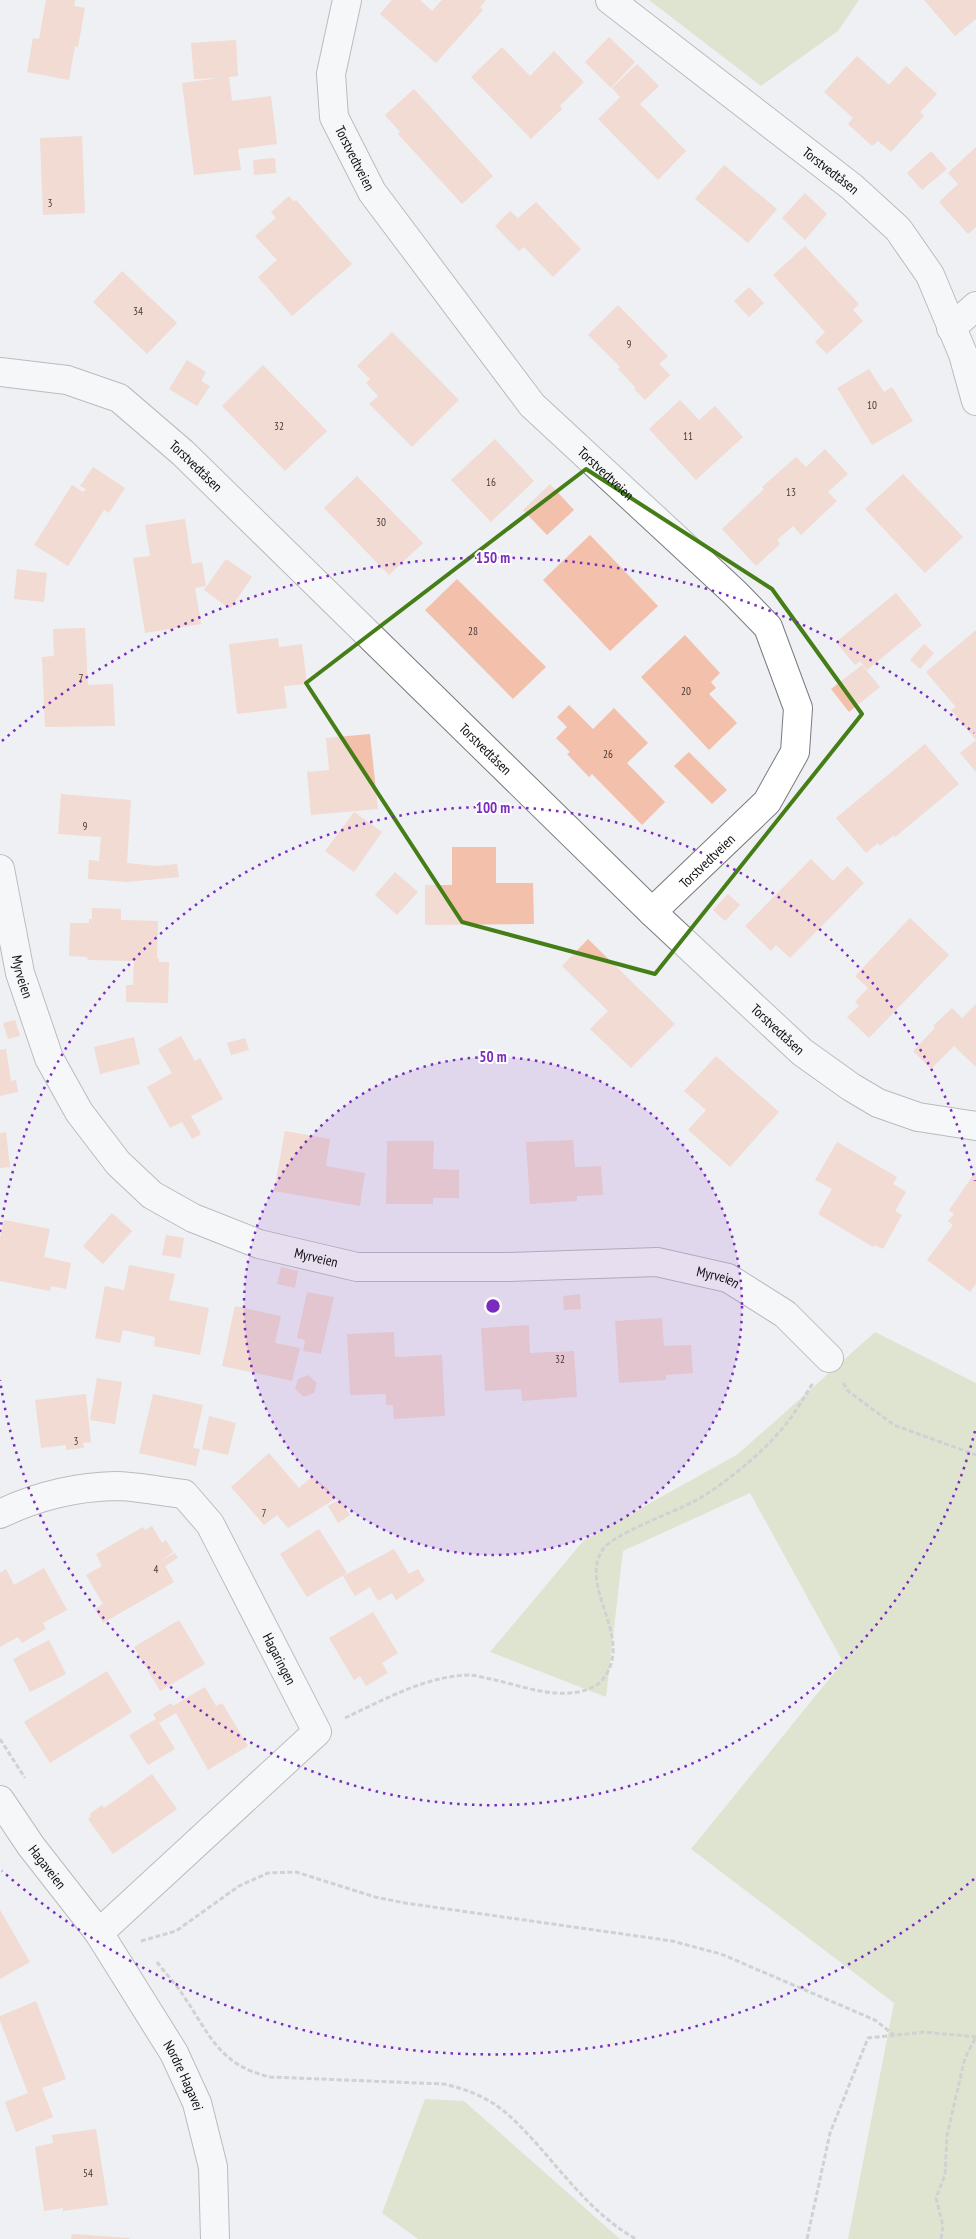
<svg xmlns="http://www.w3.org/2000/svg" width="976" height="2239" font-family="'PT Sans Narrow',sans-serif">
<rect width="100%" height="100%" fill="#eef0f3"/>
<g fill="#ccd5a8">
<path d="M649 0H859L838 31 761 86Z"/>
<path d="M875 1332 976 1383V2239H848L894 2003 691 1849 843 1662 750 1493 623 1551 606 1697 490 1652 584 1540 738 1454Z"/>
<path d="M425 2099 464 2101 620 2239H418L382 2213Z"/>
</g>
<g fill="#f3c0ac">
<path d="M46 0H75L74 6 85 8 78 47 75 46 69 80 27 72 33 38 39 39Z"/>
<path d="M392 0H420L432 11 442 0H486L480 7 483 10 436 63 380 14Z"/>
<path d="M924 0H976V19L955 36Z"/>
<path d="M609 37 635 62 611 88 585 62Z"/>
<path d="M236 40 238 76 229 77 232 101 271 96 277 144 238 149 241 170 194 175 182 83 220 78 194 79 191 43Z"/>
<path d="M502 47 530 76 554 51 584 82 560 106 562 109 531 139 471 77Z"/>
<path d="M857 56 889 85 906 66 937 94 920 112 924 116 891 152 878 141 872 146 848 124 853 118 824 92Z"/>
<path d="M637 64 659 86 640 104 686 151 658 180 598 119 620 97 612 88Z"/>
<path d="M414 89 493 176 462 204 398 134 400 132 385 115Z"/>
<path d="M82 136 85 213 43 215 40 138Z"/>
<path d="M976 147V227L968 234 939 202 958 184 948 173Z"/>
<path d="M931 151 947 169 922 190 907 173Z"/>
<path d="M275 158 276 173 254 175 253 160Z"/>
<path d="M724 165 777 209 748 243 695 199Z"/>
<path d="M805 193 827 214 805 240 782 218Z"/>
<path d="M289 196 294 202 296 200 352 264 292 316 258 277 277 260 255 236 276 218 271 212Z"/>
<path d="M536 202 581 249 553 277 524 247 519 251 495 226 510 211 518 218Z"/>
<path d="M805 246 859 304 853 310 863 321 827 354 815 342 825 332 773 275Z"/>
<path d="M122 271 177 323 147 354 93 302Z"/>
<path d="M749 287 764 303 749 317 734 301Z"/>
<path d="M618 305 668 356 659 364 670 375 645 400 634 389 636 388 618 369 620 367 588 335Z"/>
<path d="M392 332 459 400 412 447 369 404 378 396 366 383 370 379 357 366Z"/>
<path d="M187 360 206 372 201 381 210 386 197 406 169 389Z"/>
<path d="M263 365 327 431 285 471 222 406Z"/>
<path d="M869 369 884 392 892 387 913 421 872 445 837 388Z"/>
<path d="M680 400 699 420 715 406 743 437 696 480 649 429Z"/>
<path d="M495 439 534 481 491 522 451 480Z"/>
<path d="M825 449 848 474 828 492 837 501 801 535 793 526 777 540 780 544 756 566 722 529 764 489 762 487 796 457 806 467Z"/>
<path d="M93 467 125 488 109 513 104 510 68 566 34 545 72 485 83 492 86 489 80 486Z"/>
<path d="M903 474 963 537 925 573 865 509Z"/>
<path d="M357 476 423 543 389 575 324 508Z"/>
<path d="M550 484 574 510 547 535 523 510Z"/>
<path d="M185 519 192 564 202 562 206 586 195 588 201 624 145 633 133 558 150 556 145 525Z"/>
<path d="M590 535 658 606 610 651 543 580Z"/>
<path d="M226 559 252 577 230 609 204 590Z"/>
<path d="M17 569 47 573 44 602 14 599Z"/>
<path d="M457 579 546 667 513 699 425 610Z"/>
<path d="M896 593 922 625 867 670 860 661 855 665 836 642Z"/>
<path d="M85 628 88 685 113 684 115 726 45 727 42 657 54 656 53 629Z"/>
<path d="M976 630V740L951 710 956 707 926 672Z"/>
<path d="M685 635 720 673 711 682 716 688 709 694 737 723 709 750 641 677Z"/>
<path d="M278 638 279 647 302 644 307 684 284 686 287 708 237 714 229 644Z"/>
<path d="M924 644 934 653 920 669 910 660Z"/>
<path d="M862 665 880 687 849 712 831 689Z"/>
<path d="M569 705 593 729 614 708 648 743 627 763 665 802 642 825 592 774 589 777 567 754 570 752 556 738 567 727 557 717Z"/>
<path d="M370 734 378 809 311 815 307 772 329 770 326 738Z"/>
<path d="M976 740V772L960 753Z"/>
<path d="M925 744 959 784 895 837 894 835 880 846 878 843 866 853 836 818Z"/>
<path d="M689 752 727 790 712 804 674 766Z"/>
<path d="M61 794 131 800 127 863 157 866 177 864 179 877 127 882 88 879 89 860 99 861 101 837 58 834Z"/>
<path d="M354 812 382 832 354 872 325 851Z"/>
<path d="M452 847H496V883H533L534 924 425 925V885H452Z"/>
<path d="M811 859 833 881 847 866 864 883 790 958 776 945 771 951 745 926Z"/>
<path d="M395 872 418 892 397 915 375 895Z"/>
<path d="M728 894 740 905 725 921 713 910Z"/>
<path d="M92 908 121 909V920L158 921 157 958H159V962H169L168 1003 126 1002V985H133L134 961 88 960 87 957 69 956 70 923H89V919H92Z"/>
<path d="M910 918 949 955 869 1038 847 1017 859 1006 855 1002 868 988 855 976Z"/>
<path d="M588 939 675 1024 631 1068 590 1029 608 1011 562 966Z"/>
<path d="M976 1004V1067L954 1046 931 1069 913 1051 935 1028 933 1026 952 1008 962 1018Z"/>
<path d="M15 1020 20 1036 8 1039 3 1023Z"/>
<path d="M181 1036 195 1061 200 1058 223 1099 191 1116 201 1134 192 1139 182 1122 170 1128 147 1087 172 1073 158 1049Z"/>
<path d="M134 1037 140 1064 100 1074 94 1047Z"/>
<path d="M245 1038 249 1050 231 1055 227 1043Z"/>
<path d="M6 1049 11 1081 16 1080 18 1092 0 1096V1050Z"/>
<path d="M716 1056 779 1112 730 1167 688 1130 706 1110 684 1091Z"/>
<path d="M285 1131 330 1139 326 1166 365 1173 360 1206 274 1191Z"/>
<path d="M6 1132 10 1167 0 1168V1133Z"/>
<path d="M573 1140 575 1167 601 1166 603 1195 577 1196V1201L530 1204 526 1142Z"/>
<path d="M387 1141H434L433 1169 459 1170V1198H433V1204H386Z"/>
<path d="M837 1142 897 1177 893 1184 906 1192 895 1211 902 1215 883 1249 875 1245 873 1247 818 1214 832 1189 815 1180Z"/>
<path d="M976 1171V1284L970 1292 927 1260 953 1225 948 1221 954 1214 949 1210Z"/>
<path d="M112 1213 132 1231 103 1264 83 1246Z"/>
<path d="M4 1220 50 1229 44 1257 71 1263 66 1289 51 1286 50 1291 0 1281V1238Z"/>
<path d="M166 1235 184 1238 181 1258 162 1255Z"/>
<path d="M129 1265 175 1274 169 1300 209 1308 200 1355 154 1346 155 1337 123 1330 120 1343 95 1338 105 1286 124 1290Z"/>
<path d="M281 1267 298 1271 295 1288 277 1284Z"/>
<path d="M307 1292 334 1297 321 1354 303 1351 305 1340 297 1338Z"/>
<path d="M580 1294 581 1309 564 1310 563 1296Z"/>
<path d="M235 1306 281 1316 275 1343 300 1348 292 1381 222 1366Z"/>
<path d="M662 1318 664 1346 691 1345 693 1373 666 1375V1380L619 1383 615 1321Z"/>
<path d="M529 1325 530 1353 574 1351 577 1397 522 1401 521 1389 485 1391 481 1328Z"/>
<path d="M394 1332 395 1357 442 1355 445 1416 394 1419 393 1405H386V1394L350 1395 347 1334Z"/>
<path d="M308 1375 317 1383 314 1393 304 1397 295 1389 298 1379Z"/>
<path d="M97 1378 122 1382 115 1424 90 1420Z"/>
<path d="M86 1394 91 1442 83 1443 84 1448 66 1450V1445L41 1448 35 1400Z"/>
<path d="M153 1394 203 1405 193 1448 200 1449 196 1466 139 1453Z"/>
<path d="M209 1416 236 1423 228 1455 202 1449Z"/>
<path d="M269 1453 299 1488 312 1477 328 1489 335 1499 288 1528 277 1515 264 1525 231 1487Z"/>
<path d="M340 1499 350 1515 338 1523 328 1506Z"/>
<path d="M152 1526 162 1543 166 1540 173 1552 162 1560 175 1553 178 1558 165 1566 174 1582 103 1623 95 1609 103 1604 86 1575 102 1566 96 1554 143 1527 145 1530Z"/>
<path d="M319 1529 347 1573 307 1597 280 1554Z"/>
<path d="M394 1549 409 1574 418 1569 425 1581 396 1600 392 1593 378 1601 370 1587 355 1596 343 1576Z"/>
<path d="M44 1568 67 1610 43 1623 46 1629 22 1643 18 1637 0 1647V1573L6 1569 14 1585Z"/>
<path d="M373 1612 398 1653 382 1663 388 1673 366 1686 360 1676 354 1680 329 1638Z"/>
<path d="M179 1620 205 1664 160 1691 134 1647Z"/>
<path d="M49 1640 66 1674 30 1692 13 1659Z"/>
<path d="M107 1671 132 1712 50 1763 24 1722Z"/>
<path d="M205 1687 216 1706 222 1703 248 1746 208 1770 176 1713 159 1723 175 1749 148 1765 129 1735 156 1719 153 1714 171 1703 173 1706Z"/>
<path d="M152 1774 177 1809 113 1854 88 1819 91 1817 90 1814 102 1805 104 1808Z"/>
<path d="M0 1910 30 1962 0 1979Z"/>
<path d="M36 2001 66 2079 42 2088 53 2117 16 2132 5 2102 28 2093 0 2021V2016Z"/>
<path d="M96 2129 108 2205 63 2211V2208L44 2211 35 2147 53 2143 52 2135Z"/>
<path d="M72 2234 130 2238V2239H71Z"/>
</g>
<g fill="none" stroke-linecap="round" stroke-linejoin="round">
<defs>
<g id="street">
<path id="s1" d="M347 0 331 74 334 117 372 192 532 405 735 593 768 627 798 708 795 752 767 802 652 912"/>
<path id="s2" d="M610 0 852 187 898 229 930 275 963 354 976 401"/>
<path d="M951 328 976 306"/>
<path id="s3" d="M0 372 67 380 119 398 183 453 652 912 802 1052 851 1087 878 1103 918 1117 976 1126"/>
<path id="s4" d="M0 869 20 973 49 1058 79 1112 118 1163 152 1195 193 1218 259 1244 357 1267H509L657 1262 728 1278 785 1314 829 1358"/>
<path id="s5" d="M0 1514C35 1497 76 1487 115 1486 137 1486 162 1492 184 1494L210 1524 317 1732 99 1933"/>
<path id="s6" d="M0 1800 31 1846 99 1933 174 2053 197 2103 213 2167 215 2239"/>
</g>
</defs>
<use href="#street" stroke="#797b7d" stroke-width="30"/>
<g stroke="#aaabae" stroke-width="3" stroke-dasharray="5 2.5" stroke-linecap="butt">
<path d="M843 1383 848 1391 894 1425 976 1455"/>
<path d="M345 1718C383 1700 426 1676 469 1675 476 1675 484 1678 491 1679 523 1686 564 1703 595 1686 601 1683 606 1676 609 1669 627 1630 579 1584 603 1549 615 1533 674 1512 693 1502 724 1485 764 1452 786 1424 796 1412 804 1397 813 1383"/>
<path d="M0 1739 25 1778"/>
<path d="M141 1941 176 1931 239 1886 268 1873 296 1872 375 1897 405 1903 672 1941 721 1954 875 2020 894 2035"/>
<path d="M157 1962C165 1973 176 1984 183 1995 210 2035 219 2065 270 2077L444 2084C461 2088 476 2093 491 2102 508 2112 522 2128 536 2143 566 2177 596 2217 636 2239"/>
<path d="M807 2239 830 2133 868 2038 925 2032 976 2037"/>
<path d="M941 2239 943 2226 936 2198 945 2175 947 2135 965 2058 976 2037"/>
</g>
<use href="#street" stroke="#fff" stroke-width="28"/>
</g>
<path d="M0 0H976V2239H0ZM586 469 772 589 862 714 655 974 462 922 306 683Z" fill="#eef0f3" fill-opacity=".55" fill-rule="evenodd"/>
<path fill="none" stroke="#457e17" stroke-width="4" stroke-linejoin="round" d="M586 469 772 589 862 714 655 974 462 922 306 683Z"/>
<circle cx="493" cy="1306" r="249" fill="#7b2cbf" fill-opacity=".12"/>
<g fill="none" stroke="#7b2cbf" stroke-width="2.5" stroke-dasharray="2.5 5">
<circle cx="493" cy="1306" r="249"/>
<path d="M975 1431A498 498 0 0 1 0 1380M0 1232A498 498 0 0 1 975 1181"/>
<path d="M974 1879A748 748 0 0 1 2 1871M2 741A748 748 0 0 1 974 733"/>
</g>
<g text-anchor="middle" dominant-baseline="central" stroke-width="4" stroke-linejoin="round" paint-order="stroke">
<g font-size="11" fill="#473b37">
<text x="50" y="203">3</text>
<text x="138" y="311">34</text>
<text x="629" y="344">9</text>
<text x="872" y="405">10</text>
<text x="279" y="426">32</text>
<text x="688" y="436">11</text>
<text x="491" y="482">16</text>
<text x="791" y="492">13</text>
<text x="381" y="522">30</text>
<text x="473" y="631">28</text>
<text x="81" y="678">7</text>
<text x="686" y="691">20</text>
<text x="608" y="754">26</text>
<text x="85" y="826">9</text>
<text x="560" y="1359">32</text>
<text x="76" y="1441">3</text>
<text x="264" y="1513">7</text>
<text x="156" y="1569">4</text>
<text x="88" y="2173">54</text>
</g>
<g font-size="14" fill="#0e0f10" stroke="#fff">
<text stroke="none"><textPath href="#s1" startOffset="165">Torstvedtveien</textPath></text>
<text stroke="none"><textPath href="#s2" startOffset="279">Torstvedtåsen</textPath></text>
<text stroke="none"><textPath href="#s3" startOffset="225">Torstvedtåsen</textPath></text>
<text stroke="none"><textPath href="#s1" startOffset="570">Torstvedtveien</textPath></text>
<text stroke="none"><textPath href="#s3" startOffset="630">Torstvedtåsen</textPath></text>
<text transform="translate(707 861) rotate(-44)">Torstvedtveien</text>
<text stroke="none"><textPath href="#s4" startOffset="110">Myrveien</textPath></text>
<text stroke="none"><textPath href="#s3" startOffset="1035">Torstvedtåsen</textPath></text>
<text stroke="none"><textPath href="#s4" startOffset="545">Myrveien</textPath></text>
<text stroke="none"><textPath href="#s4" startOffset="950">Myrveien</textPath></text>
<text stroke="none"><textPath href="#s5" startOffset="380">Hagaringen</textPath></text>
<text stroke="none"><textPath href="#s6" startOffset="82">Hagaveien</textPath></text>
<text stroke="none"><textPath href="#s6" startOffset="332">Nordre Hagavei</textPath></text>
</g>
</g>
<circle cx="493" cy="1306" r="8" fill="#7b2cbf" stroke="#fff" stroke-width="2.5"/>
<g font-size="15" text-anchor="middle" font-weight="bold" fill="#7b2cbf" stroke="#fff" stroke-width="4" stroke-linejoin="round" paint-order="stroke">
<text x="493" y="563">150 m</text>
<text x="493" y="813">100 m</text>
<text x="493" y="1062">50 m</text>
</g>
</svg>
